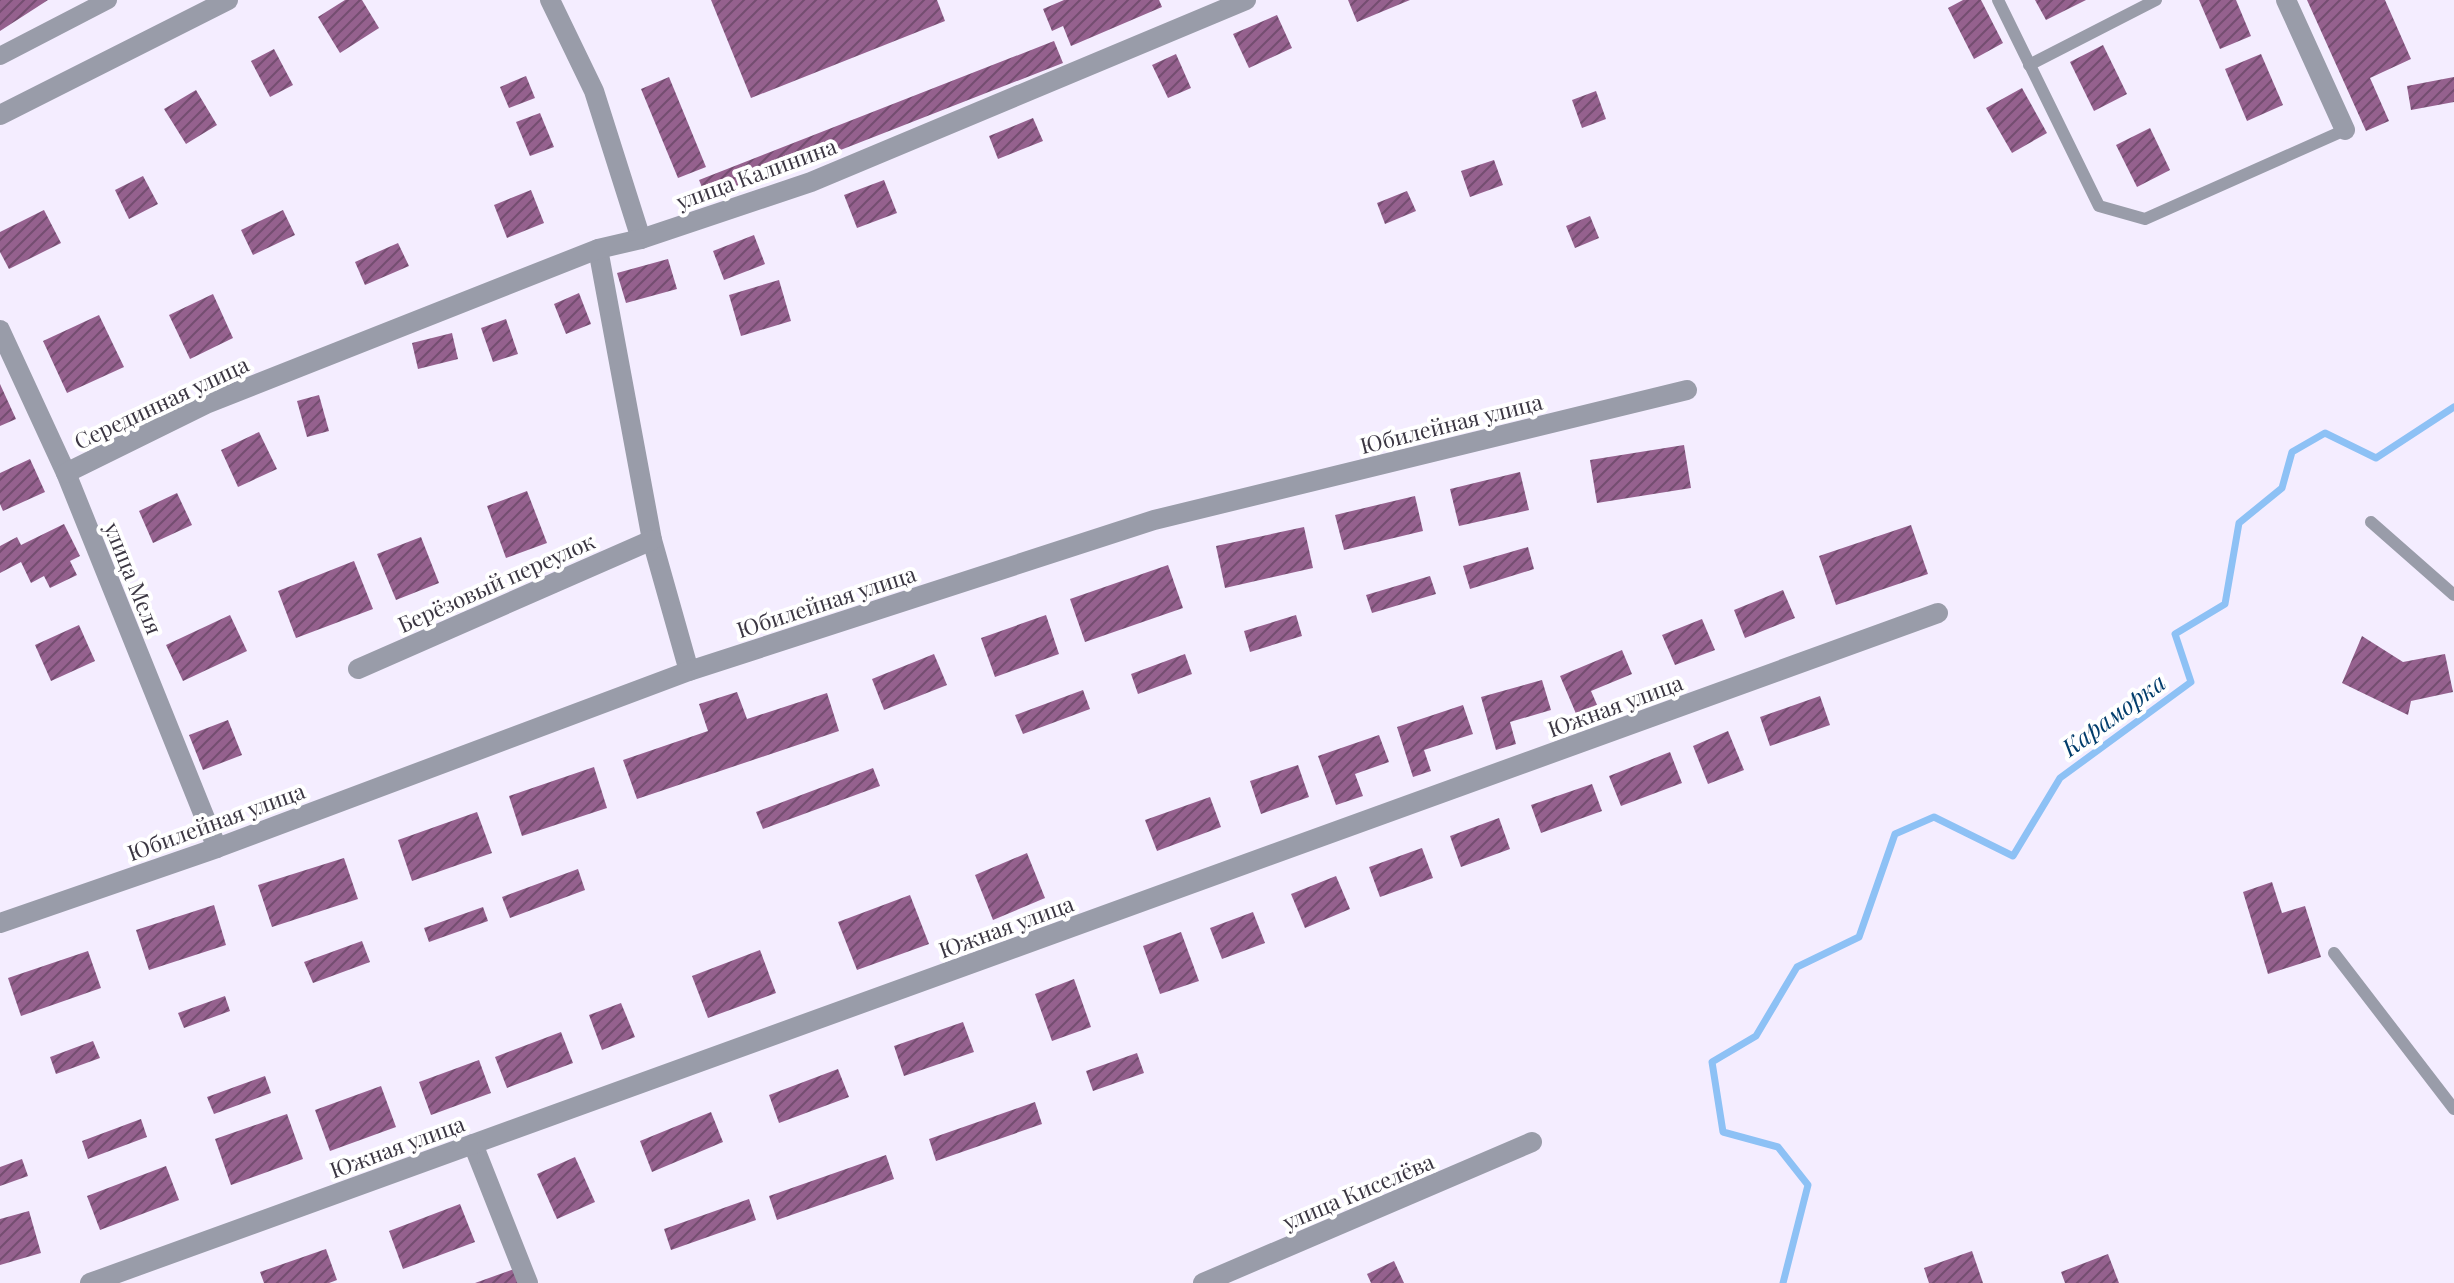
<svg xmlns="http://www.w3.org/2000/svg" width="2454" height="1283" font-family="'Playfair Display',serif">
<defs>
<pattern id="building-hatch" width="6" height="6" patternUnits="userSpaceOnUse" patternTransform="scale(2)"><rect width="6" height="6" fill="#95618e"/><path d="M-1 1l2-2M0 6l6-6M5 7l2-2" fill="none" stroke="#744d70"/></pattern>
</defs>
<rect width="100%" height="100%" fill="#f4edff"/>
<g fill="none" stroke-linecap="round" stroke-linejoin="round">
<path stroke="#8dc1f5" stroke-width="7" d="M1783 1283 1808 1185 1778 1147 1723 1132 1712 1062 1756 1036 1797 967 1859 937 1895 834 1934 817 2013 856 2060 778 2191 682 2175 634 2225 604 2239 523 2282 488 2292 452 2325 433 2376 458 2454 407"/>
</g>
<g fill="url(#building-hatch)">
<path d="M0 0H48L0 31Z"/>
<path d="M345 0H362L379 28 340 53 318 17Z"/>
<path d="M711 0H937L945 21 751 98Z"/>
<path d="M1064 0H1159L1162 7 1071 46 1063 26 1052 31 1043 9Z"/>
<path d="M1348 0H1410L1357 22Z"/>
<path d="M1963 0H1981L2003 43 1974 59 1948 8Z"/>
<path d="M2035 0H2086L2046 20Z"/>
<path d="M2199 0H2236L2251 36 2220 49Z"/>
<path d="M2307 0H2385L2411 59 2370 78 2389 121 2366 131Z"/>
<path d="M1277 15 1292 48 1249 68 1233 34Z"/>
<path d="M1054 41 1063 63 708 202 699 180Z"/>
<path d="M2103 45 2127 94 2094 111 2070 62Z"/>
<path d="M274 49 293 85 270 97 251 61Z"/>
<path d="M1176 54 1191 88 1168 98 1152 65Z"/>
<path d="M2261 54 2283 105 2247 121 2225 69Z"/>
<path d="M526 76 535 98 509 108 500 87Z"/>
<path d="M669 77 706 167 678 178 641 89Z"/>
<path d="M2454 77V102L2411 110 2407 86Z"/>
<path d="M2022 88 2047 133 2012 153 1986 108Z"/>
<path d="M196 90 217 125 186 144 164 109Z"/>
<path d="M1596 91 1606 119 1582 128 1572 100Z"/>
<path d="M540 113 554 147 530 156 516 122Z"/>
<path d="M1033 118 1043 141 998 159 989 136Z"/>
<path d="M2150 128 2170 170 2137 187 2116 145Z"/>
<path d="M1494 160 1503 185 1470 197 1461 171Z"/>
<path d="M143 176 158 204 129 219 115 190Z"/>
<path d="M884 180 897 213 857 228 844 195Z"/>
<path d="M531 190 544 223 507 238 494 205Z"/>
<path d="M1407 191 1416 211 1385 224 1377 203Z"/>
<path d="M44 210 61 243 9 269 0 252V232Z"/>
<path d="M283 210 295 235 253 255 241 230Z"/>
<path d="M1590 216 1599 238 1575 248 1566 226Z"/>
<path d="M754 235 765 264 724 280 713 251Z"/>
<path d="M398 243 409 266 365 285 355 262Z"/>
<path d="M668 259 677 289 626 303 617 273Z"/>
<path d="M779 280 791 321 741 336 729 295Z"/>
<path d="M579 293 591 324 566 334 554 304Z"/>
<path d="M213 294 233 338 190 359 169 315Z"/>
<path d="M99 315 124 367 67 393 43 341Z"/>
<path d="M506 319 518 354 493 362 481 328Z"/>
<path d="M452 333 458 359 418 369 412 343Z"/>
<path d="M0 384 16 419 0 426Z"/>
<path d="M319 395 329 431 307 437 297 401Z"/>
<path d="M259 432 277 469 238 487 221 450Z"/>
<path d="M1684 445 1691 488 1597 503 1590 460Z"/>
<path d="M30 459 45 492 3 511 0 504V473Z"/>
<path d="M1520 472 1529 510 1459 526 1450 489Z"/>
<path d="M527 491 547 543 506 558 487 506Z"/>
<path d="M177 493 192 525 153 543 139 511Z"/>
<path d="M1415 496 1423 531 1344 550 1335 515Z"/>
<path d="M64 524 80 556 70 561 77 575 50 588 44 576 31 583 21 562 0 573V546L17 537 21 545Z"/>
<path d="M1911 525 1928 574 1836 605 1819 556Z"/>
<path d="M1304 527 1313 568 1225 588 1216 546Z"/>
<path d="M421 537 439 583 396 600 377 554Z"/>
<path d="M1528 547 1534 569 1470 589 1463 566Z"/>
<path d="M354 561 373 609 296 638 278 591Z"/>
<path d="M1168 565 1183 608 1085 642 1070 599Z"/>
<path d="M1430 576 1436 594 1372 613 1366 595Z"/>
<path d="M1783 590 1795 618 1745 638 1734 610Z"/>
<path d="M230 615 247 651 183 681 166 645Z"/>
<path d="M1046 615 1059 654 995 677 981 638Z"/>
<path d="M1296 615 1302 636 1250 652 1244 631Z"/>
<path d="M1702 619 1715 650 1675 665 1662 635Z"/>
<path d="M79 625 95 661 51 681 35 645Z"/>
<path d="M2362 636 2403 662 2445 654 2453 692 2411 701 2408 715 2342 683Z"/>
<path d="M1622 650 1632 674 1591 691 1598 707 1577 716 1560 676Z"/>
<path d="M934 654 947 685 884 710 872 679Z"/>
<path d="M1185 654 1192 674 1138 694 1131 674Z"/>
<path d="M1542 680 1551 710 1510 722 1516 744 1496 750 1481 697Z"/>
<path d="M1083 690 1090 709 1023 734 1015 715Z"/>
<path d="M737 692 747 719 827 693 839 731 637 799 623 760 708 731 699 704Z"/>
<path d="M1820 696 1830 725 1770 746 1760 717Z"/>
<path d="M1463 705 1473 734 1424 750 1431 771 1413 777 1397 727Z"/>
<path d="M228 720 242 755 203 770 189 735Z"/>
<path d="M1728 731 1744 770 1708 784 1693 746Z"/>
<path d="M1379 735 1389 762 1355 774 1363 796 1336 805 1318 756Z"/>
<path d="M1670 752 1682 783 1621 806 1609 776Z"/>
<path d="M1298 765 1309 797 1261 814 1250 781Z"/>
<path d="M594 767 607 808 522 836 509 796Z"/>
<path d="M873 768 880 786 763 829 756 812Z"/>
<path d="M1592 784 1602 811 1541 833 1531 805Z"/>
<path d="M1210 797 1221 827 1157 851 1145 820Z"/>
<path d="M477 812 492 853 412 881 398 840Z"/>
<path d="M1499 818 1510 849 1461 867 1450 836Z"/>
<path d="M1422 848 1433 878 1380 897 1369 867Z"/>
<path d="M1027 853 1045 898 993 920 975 875Z"/>
<path d="M344 858 358 899 272 927 258 885Z"/>
<path d="M578 869 585 890 510 918 502 897Z"/>
<path d="M1336 876 1350 909 1305 928 1291 894Z"/>
<path d="M2272 882 2282 913 2305 906 2321 957 2268 974 2243 892Z"/>
<path d="M910 895 929 944 857 970 838 922Z"/>
<path d="M214 905 226 945 149 970 136 930Z"/>
<path d="M483 907 488 921 429 942 424 928Z"/>
<path d="M1253 912 1265 943 1222 959 1210 928Z"/>
<path d="M1181 932 1199 981 1160 994 1143 946Z"/>
<path d="M362 941 370 962 313 983 304 962Z"/>
<path d="M760 950 776 993 708 1018 692 976Z"/>
<path d="M88 951 101 988 21 1016 8 978Z"/>
<path d="M1074 979 1091 1027 1052 1041 1035 994Z"/>
<path d="M225 996 230 1011 184 1028 178 1013Z"/>
<path d="M621 1003 635 1037 602 1050 589 1015Z"/>
<path d="M963 1022 974 1052 904 1076 894 1046Z"/>
<path d="M561 1032 573 1063 507 1088 495 1057Z"/>
<path d="M93 1041 100 1058 56 1074 50 1057Z"/>
<path d="M1137 1053 1144 1073 1093 1091 1086 1071Z"/>
<path d="M479 1060 491 1093 431 1115 419 1082Z"/>
<path d="M838 1069 849 1097 779 1123 769 1095Z"/>
<path d="M265 1076 271 1093 214 1114 207 1097Z"/>
<path d="M381 1086 396 1127 330 1151 315 1110Z"/>
<path d="M1035 1102 1042 1124 936 1161 929 1139Z"/>
<path d="M711 1112 723 1142 652 1172 640 1141Z"/>
<path d="M287 1114 303 1159 231 1185 215 1139Z"/>
<path d="M141 1119 147 1137 88 1159 82 1141Z"/>
<path d="M886 1155 894 1179 777 1220 769 1196Z"/>
<path d="M575 1157 595 1202 557 1219 537 1174Z"/>
<path d="M22 1159 28 1176 0 1186V1167Z"/>
<path d="M166 1166 179 1200 100 1230 87 1196Z"/>
<path d="M749 1199 756 1220 671 1250 664 1229Z"/>
<path d="M460 1204 475 1242 403 1269 389 1231Z"/>
<path d="M29 1211 41 1253 0 1265V1219Z"/>
<path d="M326 1249 337 1280 329 1283H264L260 1272Z"/>
<path d="M1972 1251 1983 1283H1929L1924 1268Z"/>
<path d="M2108 1254 2119 1283H2065L2061 1272Z"/>
<path d="M1394 1261 1404 1283H1371L1367 1274Z"/>
<path d="M514 1269 519 1283H475Z"/>
</g>
<g fill="none" stroke-linecap="round" stroke-linejoin="round">
<g stroke="#999ca9" stroke-width="12">
<path d="M1998 0 2099 206 2145 219 2345 130"/>
<path d="M2029 65 2156 0"/>
<path d="M2371 522 2454 595"/>
<path d="M2334 953 2454 1109"/>
</g>
<path stroke="#999ca9" stroke-width="18" d="M0 56 108 0"/>
<g stroke="#999ca9" stroke-width="20">
<path d="M550 0 594 91 641 239"/>
<path d="M2286 0 2345 130"/>
<path d="M598 249 652 540 689 671"/>
<path d="M0 330 66 473 217 848"/>
<path d="M66 473 206 404 598 249 641 239 811 182 1246 0"/>
<path d="M358 669 652 540"/>
<path d="M0 923 217 848 689 671 1154 520 1687 390"/>
<path d="M473 1144 528 1283"/>
<path d="M90 1283 1938 613"/>
<path d="M1203 1283 1532 1142"/>
</g>
<path stroke="#999ca9" stroke-width="20" d="M0 115 228 0"/>
</g>
<g text-anchor="middle" dominant-baseline="central" stroke-width="8" stroke-linejoin="round" paint-order="stroke">
<g font-size="22" fill="#3b3642" stroke="#fff">
<text transform="translate(756 173) rotate(-20)">улица Калинина</text>
<text transform="translate(161 402) rotate(-25)">Серединная улица</text>
<text transform="translate(1451 423) rotate(-14)">Юбилейная улица</text>
<text transform="translate(134 578) rotate(68)">улица Меля</text>
<text transform="translate(496 582) rotate(-24)">Берёзовый переулок</text>
<text transform="translate(826 601) rotate(-18)">Юбилейная улица</text>
<text transform="translate(1615 705) rotate(-20)">Южная улица</text>
<text transform="translate(216 821) rotate(-20)">Юбилейная улица</text>
<text transform="translate(1006 926) rotate(-20)">Южная улица</text>
<text transform="translate(397 1146) rotate(-20)">Южная улица</text>
<text transform="translate(1358 1191) rotate(-23)">улица Киселёва</text>
</g>
<g font-size="24" font-style="italic" fill="#003c6b" stroke="#fff">
<text transform="translate(2113 714) rotate(-36)">Караморка</text>
</g>
</g>
</svg>
